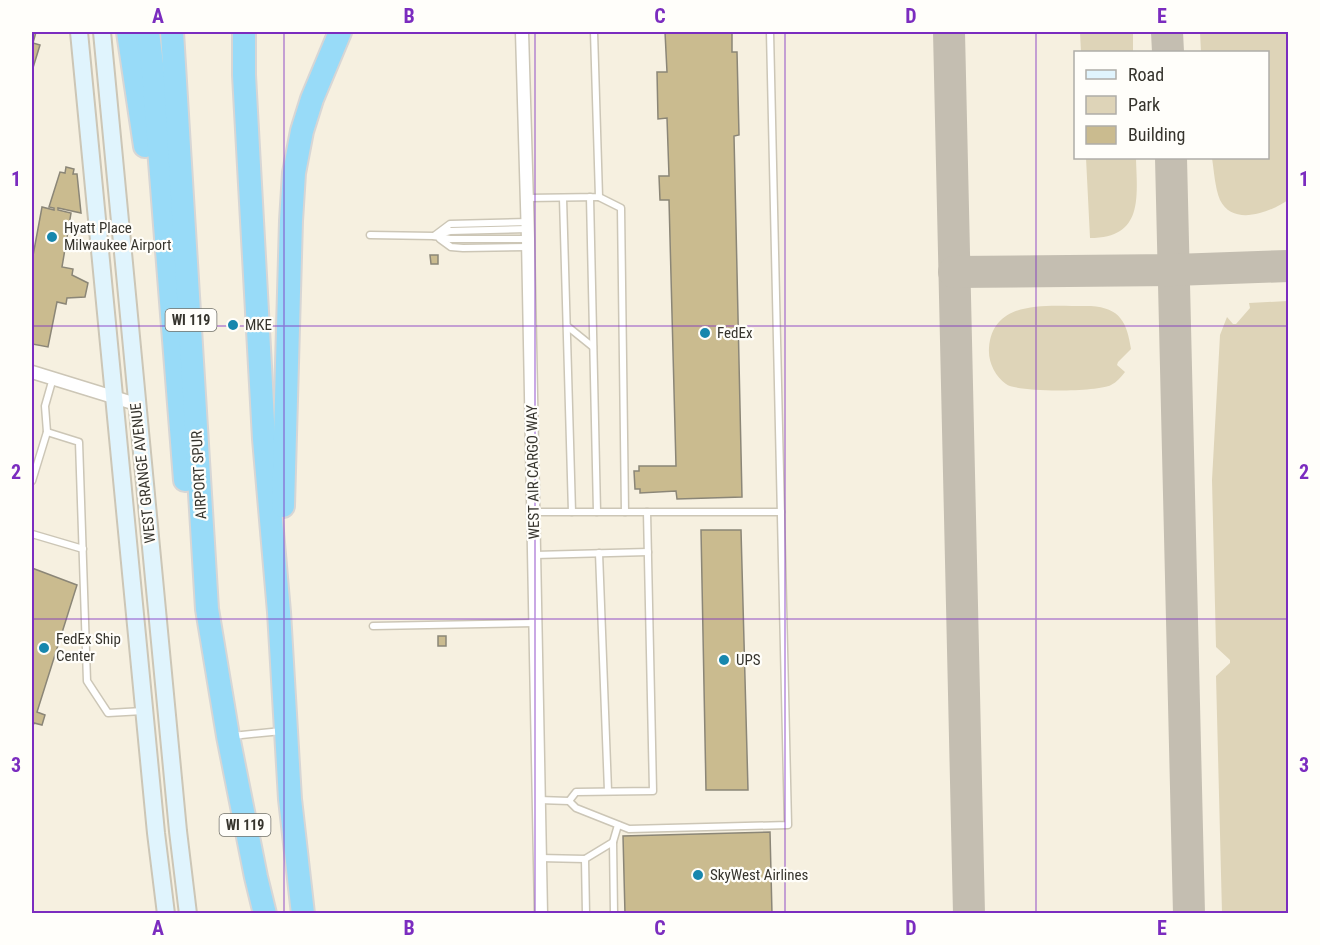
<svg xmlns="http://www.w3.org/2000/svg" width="1320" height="945" font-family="'Roboto Condensed',sans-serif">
<rect width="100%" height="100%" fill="#f6f0e0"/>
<g fill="#ded4b8">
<path d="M1080 32H1133V52H1081Z"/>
<path d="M1200 32H1288V200C1271 212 1233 227 1220 200 1215 188 1214 171 1212 158H1268V52H1201Z"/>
<path d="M1086 158H1136C1137 197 1144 238 1090 238Z"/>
<path d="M1288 301V913H1222L1216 676 1230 663V660L1216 647 1212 480 1220 335 1227 317 1233 324H1236L1250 308 1249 303Z"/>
<path d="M1091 306C1120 308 1127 322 1131 349L1118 362 1117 365 1125 372C1121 377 1117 382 1111 385 1098 392 1018 393 1006 384 995 376 988 362 989 348 993 296 1054 307 1091 306Z"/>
</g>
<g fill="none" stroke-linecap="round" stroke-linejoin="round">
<g stroke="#c4beb1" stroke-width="32">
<path d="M949 32 969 914"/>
<path d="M1167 32 1168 52"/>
<path d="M1171 158 1189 914"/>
<path d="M954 272 1174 270 1288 266"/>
</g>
</g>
<g fill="#cabb8f" stroke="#8b8677" stroke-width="1.5">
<path d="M32 32H36L33 43 40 45 32 71Z"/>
<path d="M665 32H732V52H737L739 135 734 136 742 497 677 499 676 491 640 493V489H635L634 471H639V466H676L669 200H660L659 176H669L667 118 658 119 657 72H667Z"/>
<path d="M66 167 74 169 73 174H77L81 213 58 208V210L71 213 62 267 73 269 72 275 88 283 85 297 67 298 66 304 57 302 48 347 32 344V261L42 207 54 210V208L49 207 60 172 65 173Z"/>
<path d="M430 255H438V264H431Z"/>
<path d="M701 530H741L748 790H706Z"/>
<path d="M32 568 77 585 37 712 45 715 42 725 34 723 32 729Z"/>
<rect x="438" y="636" width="8" height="10"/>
<path d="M770 832 772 914H625L623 836Z"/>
</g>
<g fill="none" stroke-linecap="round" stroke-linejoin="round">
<defs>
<g id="lane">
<path d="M590 197 597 512"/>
<path d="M599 197 621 208 625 512"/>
<path d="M527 198 599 197 594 32"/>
<path d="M563 198 572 512"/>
<path d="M439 234 450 231 527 229"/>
<path d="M370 235 434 236 450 239H528"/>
<path d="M434 236 450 224 528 222"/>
<path d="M440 239 451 247 463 248 528 247"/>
<path d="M567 326 593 347"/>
<path d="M47 432 45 406 53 378"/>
<path d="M32 481 47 432 79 442 87 681 108 713 143 711"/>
<path d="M534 512H781"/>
<path d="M32 534 83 549"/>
<path d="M599 553 608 791"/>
<path d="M535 555 648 552"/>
<path d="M373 626 535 623"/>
<path d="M232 736 282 731"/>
<path d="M539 800 569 801 576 808 629 829 788 825 770 32"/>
<path d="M569 801 576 792 653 791 647 512"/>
<path d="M613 842 614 914"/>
<path d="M540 858 585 859"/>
<path d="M586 914 585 859 613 842 618 825"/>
</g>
<g id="street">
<path d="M522 32 528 239 541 914"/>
<path d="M32 372 136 404"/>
</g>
<g id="secondary">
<path d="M79 32 156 833 166 914"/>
<path d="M102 32 178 831 188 914"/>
</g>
<g id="highway">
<path d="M128 32 145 146"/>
<path d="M148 32 153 72 185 480"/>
<path d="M172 32 207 609 228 736 256 877 265 914"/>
<path d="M244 32V75L264 439 279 612 290 799 303 914"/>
<path d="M283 506 291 221 294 173 302 131 312 99 340 32"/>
</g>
</defs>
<use href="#lane" stroke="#ccc6b6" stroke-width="9"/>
<use href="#street" stroke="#ccc6b6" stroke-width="15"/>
<use href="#secondary" stroke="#ccc6b6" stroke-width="20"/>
<use href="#highway" stroke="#d7d6d5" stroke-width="26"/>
<use href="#lane" stroke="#fff" stroke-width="6"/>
<use href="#street" stroke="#fff" stroke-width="12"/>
<use href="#secondary" stroke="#e0f4fd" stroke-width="16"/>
<use href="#highway" stroke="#98dbf8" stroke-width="22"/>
</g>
<path fill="none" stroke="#7b2cbf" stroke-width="1.5" stroke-opacity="0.55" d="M284 32V914M535 32V914M785 32V914M1036 32V914M32 326H1288M32 619H1288"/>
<g fill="#1787ad" stroke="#fffefa" stroke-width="2">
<circle cx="52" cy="237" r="6"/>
<circle cx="233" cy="325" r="6"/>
<circle cx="705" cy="333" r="6"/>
<circle cx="44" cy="648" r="6"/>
<circle cx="724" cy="660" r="6"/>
<circle cx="698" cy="875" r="6"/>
</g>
<g text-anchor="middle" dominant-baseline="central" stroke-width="4.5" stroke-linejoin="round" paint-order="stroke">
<g fill="#fffefa" stroke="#72716a" stroke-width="1.5">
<rect x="165.5" y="309" width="51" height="22" rx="4.5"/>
<rect x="219.5" y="814" width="51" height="22" rx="4.5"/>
</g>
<g font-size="14" font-weight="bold" fill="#36342d">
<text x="191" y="320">WI 119</text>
<text x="245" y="825">WI 119</text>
</g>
<g font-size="15" fill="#36342d" stroke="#fffefa" text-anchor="start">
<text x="64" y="228">Hyatt Place<tspan x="64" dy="17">Milwaukee Airport</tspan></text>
<text x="245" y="325">MKE</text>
<text x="717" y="333">FedEx</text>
<text x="56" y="639">FedEx Ship<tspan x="56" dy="17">Center</tspan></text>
<text x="736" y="660">UPS</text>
<text x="710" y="875">SkyWest Airlines</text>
</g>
<g font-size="15" fill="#36342d" stroke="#fffefa">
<text transform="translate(533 472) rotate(-91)">WEST AIR CARGO WAY</text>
<text transform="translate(143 473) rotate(-96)">WEST GRANGE AVENUE</text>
<text transform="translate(199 475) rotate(-93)">AIRPORT SPUR</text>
</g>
</g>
<rect width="1320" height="945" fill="none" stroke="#fffefa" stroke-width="66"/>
<rect x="1074" y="51" width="195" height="108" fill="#fffefa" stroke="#afada8" stroke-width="1.5"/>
<rect x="1086" y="70" width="30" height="9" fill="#e0f4fd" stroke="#afada8" stroke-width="1.5"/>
<text x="1128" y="81" font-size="18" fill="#36342d">Road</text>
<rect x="1086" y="96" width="30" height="18" fill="#ded4b8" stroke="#afada8" stroke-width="1.5"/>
<text x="1128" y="111" font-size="18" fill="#36342d">Park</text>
<rect x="1086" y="126" width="30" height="18" fill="#cabb8f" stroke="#afada8" stroke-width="1.5"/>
<text x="1128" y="141" font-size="18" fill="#36342d">Building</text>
<rect x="33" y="33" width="1254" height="879" fill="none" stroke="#7b2cbf" stroke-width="2"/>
<g font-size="20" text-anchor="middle" font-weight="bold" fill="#7b2cbf">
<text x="158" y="23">A</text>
<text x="409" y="23">B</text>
<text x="660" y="23">C</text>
<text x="911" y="23">D</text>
<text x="1162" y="23">E</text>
<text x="16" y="186">1</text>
<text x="1304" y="186">1</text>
<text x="16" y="479">2</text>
<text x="1304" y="479">2</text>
<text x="16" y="772">3</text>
<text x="1304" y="772">3</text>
<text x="158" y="935">A</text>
<text x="409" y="935">B</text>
<text x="660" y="935">C</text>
<text x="911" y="935">D</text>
<text x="1162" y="935">E</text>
</g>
</svg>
